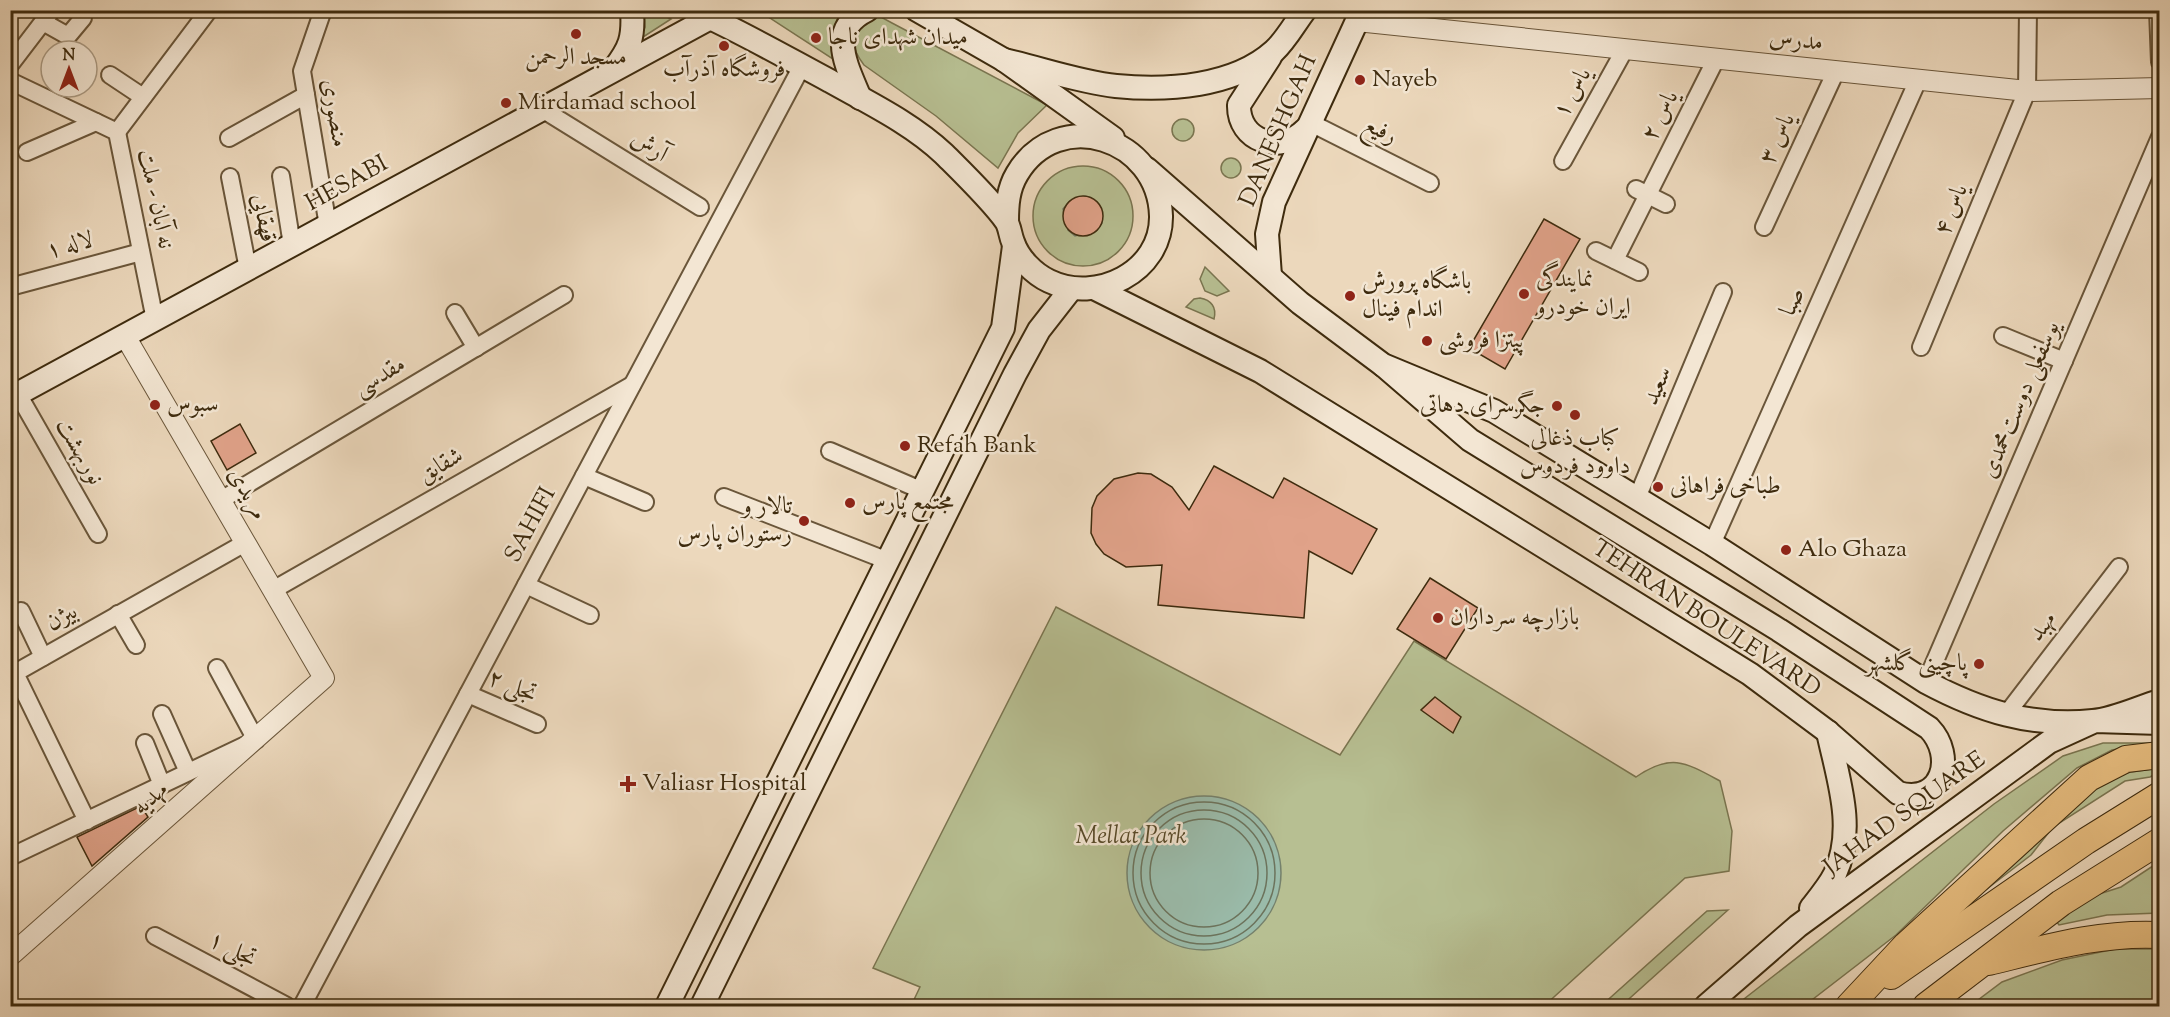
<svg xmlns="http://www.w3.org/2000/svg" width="2170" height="1017" font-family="'Sorts Mill Goudy',Amiri,serif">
<rect width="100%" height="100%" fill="#ecd8bc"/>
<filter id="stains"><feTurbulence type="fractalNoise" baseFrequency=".00333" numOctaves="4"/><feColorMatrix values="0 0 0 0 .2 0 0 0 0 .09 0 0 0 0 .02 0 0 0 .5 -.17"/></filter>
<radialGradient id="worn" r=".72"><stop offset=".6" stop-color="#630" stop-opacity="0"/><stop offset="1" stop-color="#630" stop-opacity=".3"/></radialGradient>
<g fill="#b7bf92" stroke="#7a7550" stroke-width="1.5">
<path d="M644 11H654L671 19 640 39 645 27Z"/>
<path d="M759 11H843C829 28 833 44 839 63Z"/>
<path d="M870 17H881L892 23 1047 105 1018 133 998 168 936 116 864 65C848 44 851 34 870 17Z"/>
<circle cx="1183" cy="130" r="11"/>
<circle cx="1231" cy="168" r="10"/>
<circle cx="1083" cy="216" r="50"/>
<path d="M1205 267 1229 291 1217 296 1205 291 1200 279Z"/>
<path d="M1200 298C1211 300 1217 307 1214 319L1186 307 1194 299Z"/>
<path d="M1056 607 1340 755 1414 641 1636 777C1671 753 1685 762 1720 781L1732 831 1729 871 1685 878 1544 1006H911L920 987 873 968Z"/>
<path d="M2103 743H2155L2112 750 2077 768 2003 831 1896 935 1804 1006H1735L1994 804 2063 756Z"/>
<path d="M2152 769 2159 772 2150 777 2125 781 2053 827 2031 855 1953 915 2085 793 2125 773Z"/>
<path d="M2159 862V913L2107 915 2059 925 2056 921 2093 896 2121 887Z"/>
<path d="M1728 910 1621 1006H1601L1707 911Z"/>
<path d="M2115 949H2159V1006H1970L2002 982 2062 960Z"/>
</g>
<g fill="#9abbaa" stroke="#75816c" stroke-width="1.5">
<path d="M1085 196C1098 198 1103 211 1102 223L1096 231 1075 236 1068 230 1063 209 1070 201Z"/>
<circle cx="1204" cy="873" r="77"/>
</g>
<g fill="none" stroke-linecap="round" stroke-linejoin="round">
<g stroke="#6c735c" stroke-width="1.5">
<circle cx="1083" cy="216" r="13"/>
<circle cx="1204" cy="873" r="71"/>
<circle cx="1204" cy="873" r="63"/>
<circle cx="1204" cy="873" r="54"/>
</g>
</g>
<g fill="#e0a289" stroke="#3e2b0e" stroke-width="1.5">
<circle cx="1083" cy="216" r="20"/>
<path d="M1544 219 1580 239 1505 369 1469 348Z"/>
<path d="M240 424 256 453 227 470 211 441Z"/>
<path d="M1214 466 1273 498 1284 478 1377 529 1352 574 1309 551 1304 618 1158 605 1162 565 1126 567 1104 554 1096 544 1091 533 1092 508 1097 496 1114 479 1138 473 1151 474 1172 487 1189 510Z"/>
<path d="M1430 578 1478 608 1446 659 1397 629Z"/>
<path d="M1435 697 1461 717 1453 733 1421 710Z"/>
<path d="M141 806 148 817 92 866 77 837Z"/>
</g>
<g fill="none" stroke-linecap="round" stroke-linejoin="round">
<defs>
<g id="minor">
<path d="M323 10 302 71 328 226"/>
<path d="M2158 10 2160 62"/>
<path d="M43 22 68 36 83 18"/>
<path d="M10 65 52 10"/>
<path d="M110 75 143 97"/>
<path d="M10 81 117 132 155 320"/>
<path d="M542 109 700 207"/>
<path d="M1309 122 1430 183"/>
<path d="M117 132 209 10"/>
<path d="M229 138 306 95"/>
<path d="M27 152 96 122"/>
<path d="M1563 161 1625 49"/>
<path d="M281 176 292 245"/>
<path d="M230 177 248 269"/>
<path d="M1636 189 1666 204"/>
<path d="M1764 227 1836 71"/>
<path d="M1596 251 1639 272"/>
<path d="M1615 260 1716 59"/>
<path d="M10 287 141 252"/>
<path d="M455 313 476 348"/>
<path d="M2003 336 2064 361"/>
<path d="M1921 347 2027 91 2028 10"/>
<path d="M18 394 98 534"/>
<path d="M830 451 923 491"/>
<path d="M584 476 645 502"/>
<path d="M724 497 888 561"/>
<path d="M1637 498 1723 292"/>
<path d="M221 500 564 295"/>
<path d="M1712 544 1918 80"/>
<path d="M526 585 590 615"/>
<path d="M273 590 632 385"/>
<path d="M21 611 43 657"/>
<path d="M118 614 136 645"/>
<path d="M1926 682 2160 137"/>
<path d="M468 694 537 724"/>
<path d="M162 714 188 772"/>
<path d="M2005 716 2119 567"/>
<path d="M145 743 162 785"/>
<path d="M87 821 15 673 245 543"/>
<path d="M10 857 256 740 217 668"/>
<path d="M155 936 287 1006"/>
<path d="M302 1006 802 66"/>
</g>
<g id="tertiary">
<path d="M1357 21 2027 91 2160 88"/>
<path d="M10 956 324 678 125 336"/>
</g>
<g id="secondary">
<path d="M693 10C740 31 785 57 830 81 869 103 911 123 944 154 962 172 992 201 1006 221 1010 227 1010 235 1013 242 1018 258 1034 274 1049 281 1096 304 1162 272 1161 216 1159 138 1058 105 1017 174 1008 189 1007 205 1007 222"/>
<path d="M917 10 1004 60 1113 138"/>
<path d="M1270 57 1239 105C1238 141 1280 155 1305 130"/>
<path d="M1004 60C1040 68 1079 82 1116 86 1167 91 1234 87 1274 51 1286 40 1295 23 1305 10"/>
<path d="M614 69C630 48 634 38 632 10"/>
<path d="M860 98C847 66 826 30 867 10"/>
<path d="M1147 169 1300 303 1383 365 1494 411 1712 544 1926 682C1980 711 2031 727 2093 721 2115 719 2139 707 2160 701"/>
<path d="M1270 276 1267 234 1274 202 1362 10"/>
<path d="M1096 289 1260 371 1750 674 1828 732 1898 793C1943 805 1956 756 1929 728L1779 630 1470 440 1383 365"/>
<path d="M10 398 710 18"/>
<path d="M1811 908C1819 898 1829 886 1835 874 1856 828 1838 779 1828 732"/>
<path d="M667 1006 1003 328 1014 246"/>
<path d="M702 1006 1015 374 1039 330 1071 289"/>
<path d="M1706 1006 1798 926 2049 742 2095 721 2160 723"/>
</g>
<g id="primary">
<path d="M1989 962C2046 948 2101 932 2160 935"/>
<path d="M1891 976 2086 841 2160 795"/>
<path d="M1849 1006 1906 945 2089 778 2126 759 2160 755"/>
<path d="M1926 1006 2061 903 2160 841"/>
</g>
</defs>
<use href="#minor" stroke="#6a563a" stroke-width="20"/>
<use href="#tertiary" stroke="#6a563a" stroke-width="22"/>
<use href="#secondary" stroke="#3e2b0e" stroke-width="26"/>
<use href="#primary" stroke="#3e2b0e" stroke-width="28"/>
<use href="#minor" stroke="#f3e6d3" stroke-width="16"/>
<use href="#tertiary" stroke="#f3e6d3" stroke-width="20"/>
<use href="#secondary" stroke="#f3e6d3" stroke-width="22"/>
<use href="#primary" stroke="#e6bc7e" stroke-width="26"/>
</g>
<g fill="#8f2418" stroke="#f3e6d3" stroke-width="2">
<circle cx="576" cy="34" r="6"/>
<circle cx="816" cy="38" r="6"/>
<circle cx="724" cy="46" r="6"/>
<circle cx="1360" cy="80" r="6"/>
<circle cx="506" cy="103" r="6"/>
<circle cx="1524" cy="294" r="6"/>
<circle cx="1350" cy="296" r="6"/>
<circle cx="1427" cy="341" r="6"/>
<circle cx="155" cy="405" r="6"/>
<circle cx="1557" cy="406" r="6"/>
<circle cx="1575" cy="415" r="6"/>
<circle cx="905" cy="446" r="6"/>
<circle cx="1658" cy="487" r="6"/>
<circle cx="850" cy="503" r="6"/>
<circle cx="804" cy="521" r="6"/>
<circle cx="1786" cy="550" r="6"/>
<circle cx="1438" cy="618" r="6"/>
<circle cx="1979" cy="664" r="6"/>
<path d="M625 775h6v6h6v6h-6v6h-6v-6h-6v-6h6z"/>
</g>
<g text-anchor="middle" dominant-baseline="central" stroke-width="5" stroke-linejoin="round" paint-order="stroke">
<g font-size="24" fill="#3e2b0e" stroke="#f3e6d3" text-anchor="start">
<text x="828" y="38">میدان شهدای ناجا</text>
<text x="576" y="58" text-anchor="middle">مسجد الرحمن</text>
<text x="724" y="70" text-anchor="middle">فروشگاه آذرآب</text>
<text x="1372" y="80">Nayeb</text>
<text x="518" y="103">Mirdamad school</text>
<text x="1536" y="280">نمایندگی<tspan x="1536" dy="28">ایران خودرو</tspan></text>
<text x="1362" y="282">باشگاه پرورش<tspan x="1362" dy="28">اندام فینال</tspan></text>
<text x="1439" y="341">پیتزا فروشی</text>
<text x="167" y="405">سبوس</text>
<text x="1545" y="406" text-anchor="end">جگرسرای دهاتی</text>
<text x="1575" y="439" text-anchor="middle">کباب ذغالی<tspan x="1575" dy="28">داوود فردوس</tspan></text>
<text x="917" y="446">Refah Bank</text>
<text x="1670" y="487">طباخی فراهانی</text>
<text x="862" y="503">مجتمع پارس</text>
<text x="792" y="507" text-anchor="end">تالار و<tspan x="792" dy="28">رستوران پارس</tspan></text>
<text x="1798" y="550">Alo Ghaza</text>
<text x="1450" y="618">بازارچه سرداران</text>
<text x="1967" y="664" text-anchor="end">پاچینی گلشهر</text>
<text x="642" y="784">Valiasr Hospital</text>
</g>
<g font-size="24" fill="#3e2b0e" stroke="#f3e6d3">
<text transform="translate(1796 41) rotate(6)">مدرس</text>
<text transform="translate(1573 93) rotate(-61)">یاس ۱</text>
<text transform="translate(334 113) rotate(81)">منصوری</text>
<text transform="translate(1661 116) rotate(-63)">یاس ۲</text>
<text transform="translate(1279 131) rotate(-67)">DANESHGAH</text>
<text transform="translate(1380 131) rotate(27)">رفیع</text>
<text transform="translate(1778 139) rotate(-65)">یاس ۳</text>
<text transform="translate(649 147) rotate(32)">آرش</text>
<text transform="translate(347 184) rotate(-29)">HESABI</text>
<text transform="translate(155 199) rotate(78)">نه آبان - ملت</text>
<text transform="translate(1952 210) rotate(-68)">یاس ۴</text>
<text transform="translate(263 218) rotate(79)">قهقایی</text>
<text transform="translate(70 246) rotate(-15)">لاله ۱</text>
<text transform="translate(1793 302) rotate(-66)">صبا</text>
<text transform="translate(380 377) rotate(-31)">مقدسی</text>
<text transform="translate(1658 386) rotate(-67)">سعید</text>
<text transform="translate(2021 400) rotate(-67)">یوسفعلی دوست‌محمدی</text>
<text transform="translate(79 452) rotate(60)">نوربهشت</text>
<text transform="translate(441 466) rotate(-30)">شقایق</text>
<text transform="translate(247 494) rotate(60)">مریدی</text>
<text transform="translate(531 525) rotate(-62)">SAHIFI</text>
<text transform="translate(62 618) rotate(-29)">بیژن</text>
<text transform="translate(1706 619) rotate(33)">TEHRAN BOULEVARD</text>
<text transform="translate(2043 627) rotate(-53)">مهبد</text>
<text transform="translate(512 687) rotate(23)">تجلی ۲</text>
<text transform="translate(151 799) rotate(-41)">مهدیه</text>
<text transform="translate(1905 814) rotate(-36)">JAHAD SQUARE</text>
<text transform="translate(232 950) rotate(28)">تجلی ١</text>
</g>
<g font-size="24" font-style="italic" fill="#564928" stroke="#f3e6d3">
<text x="1131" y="837">Mellat Park</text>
</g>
</g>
<rect width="2170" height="1017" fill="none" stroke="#ecd8bc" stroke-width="36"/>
<rect x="12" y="12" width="2146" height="993" fill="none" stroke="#3e2b0e" stroke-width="3"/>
<rect x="18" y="18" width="2134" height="981" fill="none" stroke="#3e2b0e" stroke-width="1.5"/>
<g transform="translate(69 69)"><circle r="28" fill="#f3e6d3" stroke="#ab9b84" stroke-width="1.5"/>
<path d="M0-4.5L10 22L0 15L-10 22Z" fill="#8f2418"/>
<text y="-9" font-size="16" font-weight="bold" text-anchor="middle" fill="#3e2b0e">N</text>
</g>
<rect width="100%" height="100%" filter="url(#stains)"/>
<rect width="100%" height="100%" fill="url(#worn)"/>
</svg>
